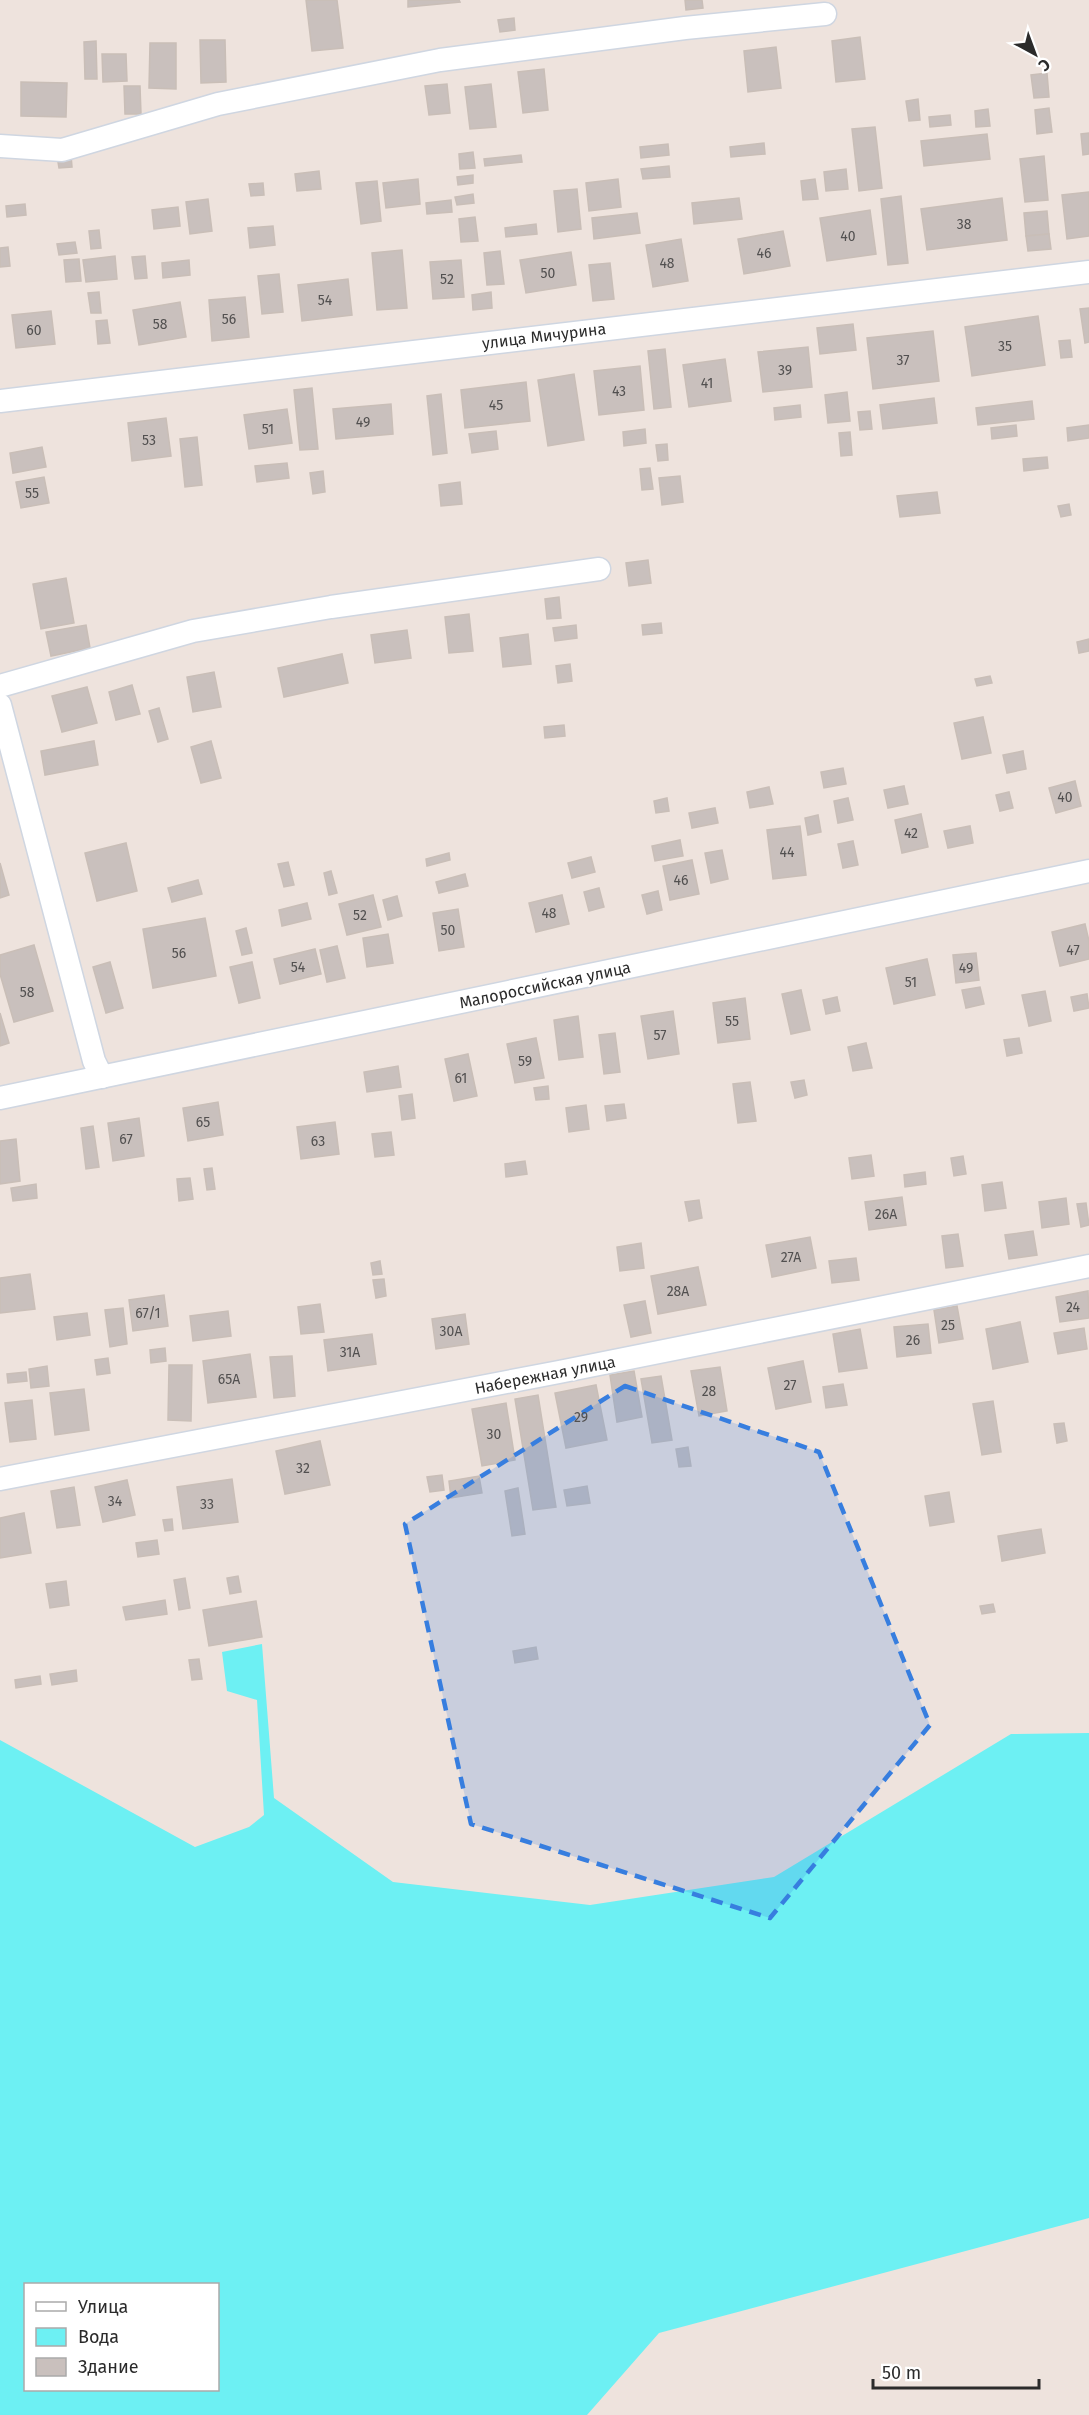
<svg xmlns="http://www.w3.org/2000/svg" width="1089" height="2415" font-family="'Fira Sans',sans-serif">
<rect width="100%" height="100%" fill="#eee3dd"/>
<path fill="#6df0f3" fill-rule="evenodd" d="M262 1644 274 1798 393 1882 590 1905 774 1877 1011 1734 1089 1733V2218L659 2333 587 2415H0V1740L195 1847 249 1827 264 1815 257 1700 227 1691 222 1652ZM26 2284H218V2390H26Z"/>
<g fill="#c9c0bd" stroke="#c9beb7" stroke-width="1.5">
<path d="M306 0H337L343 48 312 51Z"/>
<path d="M408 0H459L460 2 408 7Z"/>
<path d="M685 0H702L703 8 686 10Z"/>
<path d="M514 18 515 30 500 32 498 20Z"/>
<path d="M860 37 865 79 836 82 832 41Z"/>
<path d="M200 40H225L226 82 201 83Z"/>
<path d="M96 41 97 79H85L84 42Z"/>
<path d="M150 43H176V89L149 88Z"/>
<path d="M776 47 781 88 748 92 744 51Z"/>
<path d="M102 54H126L127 81 103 82Z"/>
<path d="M544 69 548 110 523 113 518 72Z"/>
<path d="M1047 73 1049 97 1034 98 1031 75Z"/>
<path d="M21 82 67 83 66 117 21 116Z"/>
<path d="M447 84 450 113 429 115 425 86Z"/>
<path d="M491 84 496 127 470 129 465 87Z"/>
<path d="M124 86H140L141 114H125Z"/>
<path d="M918 99 920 120 909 121 906 101Z"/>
<path d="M1049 108 1052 132 1037 134 1035 110Z"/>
<path d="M988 109 990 126 976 127 975 111Z"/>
<path d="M950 115 951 125 930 127 929 117Z"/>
<path d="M875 127 882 188 859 191 852 129Z"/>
<path d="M1089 133V154L1083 155 1081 134Z"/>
<path d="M987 134 990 159 924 166 921 141Z"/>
<path d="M764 143 765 154 731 157 730 147Z"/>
<path d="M668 144 669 155 641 158 640 147Z"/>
<path d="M473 152 475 168 460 169 459 154Z"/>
<path d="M71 155 72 167 59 168 57 156Z"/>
<path d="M521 155 522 162 485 166 484 159Z"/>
<path d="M1044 156 1048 200 1025 202 1020 159Z"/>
<path d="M669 166 670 177 643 179 641 169Z"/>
<path d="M846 169 848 189 826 191 824 172Z"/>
<path d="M319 171 321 189 297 191 295 174Z"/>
<path d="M473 175V183L458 185 457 177Z"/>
<path d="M418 179 420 204 386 208 383 183Z"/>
<path d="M618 179 621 207 589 211 586 183Z"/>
<path d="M815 179 818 199 803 200 801 181Z"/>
<path d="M377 181 381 221 361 224 356 183Z"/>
<path d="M263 183 264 195 251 196 249 184Z"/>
<path d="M577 189 581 229 558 232 554 191Z"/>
<path d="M1089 192V236L1067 239 1062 195Z"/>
<path d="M473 194 474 203 457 205 455 197Z"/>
<path d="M901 196 908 263 888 265 881 199Z"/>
<path d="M739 198 742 219 694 224 692 203Z"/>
<path d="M1002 198 1007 240 927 250 921 209Z"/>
<path d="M208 199 212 231 190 234 186 202Z"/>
<path d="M451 200 452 212 427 214 426 203Z"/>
<path d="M25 204 26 215 7 217 6 206Z"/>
<path d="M178 207 180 226 154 229 152 210Z"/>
<path d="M870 210 876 254 827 261 820 218Z"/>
<path d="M1047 211 1049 234 1026 236 1024 213Z"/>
<path d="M637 213 640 233 594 239 592 218Z"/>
<path d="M475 217 478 241 461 242 459 219Z"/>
<path d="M536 224 537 234 506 237 505 228Z"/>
<path d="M273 226 275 245 250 248 248 228Z"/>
<path d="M99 230 101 248 91 249 89 231Z"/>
<path d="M783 231 790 266 744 274 738 239Z"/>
<path d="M1049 234 1051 249 1028 251 1026 236Z"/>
<path d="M681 239 688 281 653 287 646 245Z"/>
<path d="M75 242 77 253 59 255 57 244Z"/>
<path d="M8 247 10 266 0 267V248Z"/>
<path d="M402 250 407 308 377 310 372 253Z"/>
<path d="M500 251 504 284 487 285 484 253Z"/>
<path d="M571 252 576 285 526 293 520 260Z"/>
<path d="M115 256 117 279 86 282 83 260Z"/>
<path d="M145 256 147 278 135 279 132 257Z"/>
<path d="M79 259 81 281 66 282 64 260Z"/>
<path d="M189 260 190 275 163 278 162 263Z"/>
<path d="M461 260 464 297 433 299 430 262Z"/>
<path d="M610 263 614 299 593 301 589 265Z"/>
<path d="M279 274 283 312 262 314 258 276Z"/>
<path d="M348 279 352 315 302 321 298 285Z"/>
<path d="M99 292 101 313H91L88 293Z"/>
<path d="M491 292 492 308 473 310 472 295Z"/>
<path d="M245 297 249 337 212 341 209 300Z"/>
<path d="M180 302 186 337 139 345 133 310Z"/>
<path d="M1089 308V342L1085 343 1080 309Z"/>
<path d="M51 311 55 344 16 348 12 315Z"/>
<path d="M1038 316 1045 365 972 376 965 327Z"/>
<path d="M107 320 110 343 98 344 96 321Z"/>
<path d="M853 324 856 350 820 354 817 328Z"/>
<path d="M933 331 939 381 873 389 867 338Z"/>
<path d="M1070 340 1072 357 1061 358 1059 341Z"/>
<path d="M808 347 812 387 763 392 758 352Z"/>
<path d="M665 349 671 407 654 409 648 351Z"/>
<path d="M725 359 731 401 689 407 683 365Z"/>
<path d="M640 366 644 410 599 415 594 371Z"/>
<path d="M574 374 584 440 548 446 538 380Z"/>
<path d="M526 382 530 421 465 428 461 390Z"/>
<path d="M312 388 318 449 300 450 294 390Z"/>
<path d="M847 392 850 421 828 423 825 395Z"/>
<path d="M441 394 447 453 433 455 427 396Z"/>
<path d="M934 398 937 423 883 429 880 405Z"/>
<path d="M1032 401 1034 419 978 425 976 408Z"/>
<path d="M391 404 393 434 336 439 333 409Z"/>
<path d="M800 405 801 417 775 420 774 408Z"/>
<path d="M287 409 292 443 249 449 244 415Z"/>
<path d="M870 411 872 429 860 430 858 412Z"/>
<path d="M166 418 171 456 132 461 128 423Z"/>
<path d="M1016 425 1017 436 992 439 991 428Z"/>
<path d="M1089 425V438L1068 441 1067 428Z"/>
<path d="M645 429 646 443 624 446 623 432Z"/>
<path d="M496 431 498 449 472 453 469 434Z"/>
<path d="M850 432 852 455 841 456 839 433Z"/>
<path d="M197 437 202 485 185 487 180 439Z"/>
<path d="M667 444 668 460 658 461 656 445Z"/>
<path d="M42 447 46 467 13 473 10 453Z"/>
<path d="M1047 457 1048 468 1024 471 1023 459Z"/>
<path d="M287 463 289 478 257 482 255 466Z"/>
<path d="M650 468 653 489 642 490 640 469Z"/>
<path d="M323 471 325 492 313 494 310 473Z"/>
<path d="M680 476 683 502 662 505 659 478Z"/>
<path d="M44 477 49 503 21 508 16 482Z"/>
<path d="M460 482 462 504 441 506 439 485Z"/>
<path d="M937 492 940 513 900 517 897 496Z"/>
<path d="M1069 504 1071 515 1061 517 1058 506Z"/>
<path d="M648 560 651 583 629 586 626 563Z"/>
<path d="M66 578 74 623 41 629 33 584Z"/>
<path d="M559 597 561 618 547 619 545 599Z"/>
<path d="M469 614 473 651 449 653 445 617Z"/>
<path d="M661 623 662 633 643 635 642 625Z"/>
<path d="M86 625 90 648 51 656 46 632Z"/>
<path d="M576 625 577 638 555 641 553 628Z"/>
<path d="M407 630 411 658 375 663 371 635Z"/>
<path d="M528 634 531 664 503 667 500 638Z"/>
<path d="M1089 639V651L1079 653 1077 642Z"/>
<path d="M342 654 348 683 284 697 278 668Z"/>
<path d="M570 664 572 681 558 683 556 666Z"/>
<path d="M214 672 221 707 193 712 187 677Z"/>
<path d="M990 676 992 683 977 686 975 679Z"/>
<path d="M132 685 140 714 116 720 109 692Z"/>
<path d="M87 687 97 723 62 732 52 696Z"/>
<path d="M159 708 168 739 158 742 149 711Z"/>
<path d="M983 717 991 753 962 759 954 723Z"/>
<path d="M564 725 565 736 545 738 544 727Z"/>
<path d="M94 741 98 765 45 775 41 751Z"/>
<path d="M211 741 221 778 201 783 191 747Z"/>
<path d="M1023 751 1026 769 1007 773 1003 755Z"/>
<path d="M843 768 846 784 824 788 821 772Z"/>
<path d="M1075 781 1081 806 1056 813 1049 788Z"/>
<path d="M904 786 908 804 888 808 884 790Z"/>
<path d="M769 787 773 804 750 808 747 792Z"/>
<path d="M1009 792 1013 808 1000 811 996 795Z"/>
<path d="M667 798 669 811 656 813 654 801Z"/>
<path d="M848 798 853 820 838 823 834 801Z"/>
<path d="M715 808 718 823 692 828 689 813Z"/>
<path d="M921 814 928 847 902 853 895 820Z"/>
<path d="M818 815 821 832 808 835 805 818Z"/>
<path d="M800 826 806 875 773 879 767 830Z"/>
<path d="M970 826 973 843 948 848 944 831Z"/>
<path d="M680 840 683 856 655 861 652 846Z"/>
<path d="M853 841 858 865 843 868 838 844Z"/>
<path d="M126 843 137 891 97 901 85 853Z"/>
<path d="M722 850 728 879 711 883 705 853Z"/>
<path d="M449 853 450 860 427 866 426 859Z"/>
<path d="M591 857 595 872 572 878 568 863Z"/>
<path d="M692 860 699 894 670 900 663 866Z"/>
<path d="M288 862 294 885 284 887 278 864Z"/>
<path d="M0 863 9 895 0 898Z"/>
<path d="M331 871 337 893 329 895 324 873Z"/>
<path d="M465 874 468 886 439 893 436 882Z"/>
<path d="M198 880 202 894 172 902 168 888Z"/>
<path d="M599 888 604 907 589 911 584 892Z"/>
<path d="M658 891 662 910 647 914 642 895Z"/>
<path d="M373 895 381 927 347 935 339 904Z"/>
<path d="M562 895 569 924 536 932 529 903Z"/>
<path d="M397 896 402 916 388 920 383 900Z"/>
<path d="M307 903 311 919 282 926 279 910Z"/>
<path d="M458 909 464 947 439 951 433 913Z"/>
<path d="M205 918 216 976 153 988 143 929Z"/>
<path d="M1085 924 1089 941V959L1060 966 1052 932Z"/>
<path d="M246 928 252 953 242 955 236 931Z"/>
<path d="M388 934 393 963 367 967 363 938Z"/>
<path d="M34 945 53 1011 14 1022 0 974V955Z"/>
<path d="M337 946 345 978 327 982 320 950Z"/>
<path d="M315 949 321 974 280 984 274 959Z"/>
<path d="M976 953 979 980 956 983 953 955Z"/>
<path d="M927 959 935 995 894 1004 886 968Z"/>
<path d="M110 962 123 1008 106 1013 93 967Z"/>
<path d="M252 962 260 998 239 1003 230 967Z"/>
<path d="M980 987 984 1004 966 1008 962 990Z"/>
<path d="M801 990 810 1030 791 1034 782 994Z"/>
<path d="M1045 991 1051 1021 1029 1026 1022 995Z"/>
<path d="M1087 994 1089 1008 1074 1011 1071 997Z"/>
<path d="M837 997 840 1011 826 1014 823 1000Z"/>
<path d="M745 998 750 1039 718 1043 713 1003Z"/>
<path d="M673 1011 679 1054 648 1059 641 1016Z"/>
<path d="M0 1013 9 1043 0 1046Z"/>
<path d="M578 1016 583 1057 559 1060 554 1020Z"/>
<path d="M615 1033 620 1072 604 1074 599 1035Z"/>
<path d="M536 1038 544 1078 515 1083 507 1044Z"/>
<path d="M1019 1038 1022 1053 1007 1056 1004 1040Z"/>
<path d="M866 1043 872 1068 853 1071 848 1047Z"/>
<path d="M468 1054 477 1096 454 1101 445 1059Z"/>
<path d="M398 1066 401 1087 367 1092 364 1072Z"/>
<path d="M804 1080 807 1095 795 1098 791 1082Z"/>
<path d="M750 1082 756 1121 738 1123 733 1084Z"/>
<path d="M548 1086 549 1099 536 1100 534 1088Z"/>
<path d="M412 1094 415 1118 402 1120 399 1096Z"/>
<path d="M218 1102 223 1135 188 1141 183 1108Z"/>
<path d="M624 1104 626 1118 607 1121 605 1106Z"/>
<path d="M586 1105 589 1129 569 1132 566 1108Z"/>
<path d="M139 1118 144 1156 113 1161 108 1123Z"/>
<path d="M335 1122 339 1154 301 1159 297 1127Z"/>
<path d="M93 1126 99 1167 86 1169 81 1128Z"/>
<path d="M391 1132 394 1155 375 1157 372 1134Z"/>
<path d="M16 1139 20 1181 0 1184V1141Z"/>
<path d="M871 1155 874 1176 852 1179 849 1158Z"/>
<path d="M963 1156 966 1174 954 1176 951 1158Z"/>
<path d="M525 1161 527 1174 506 1177 505 1164Z"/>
<path d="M212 1168 215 1189 207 1190 204 1169Z"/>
<path d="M925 1172 926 1184 905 1187 904 1175Z"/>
<path d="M190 1178 193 1199 179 1201 177 1179Z"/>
<path d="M1002 1182 1006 1208 985 1211 982 1185Z"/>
<path d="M36 1184 37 1198 13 1201 11 1188Z"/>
<path d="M902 1197 906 1225 869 1230 865 1202Z"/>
<path d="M1066 1198 1069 1224 1042 1228 1039 1202Z"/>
<path d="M699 1200 702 1218 689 1221 685 1202Z"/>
<path d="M1086 1203 1089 1225 1081 1227 1077 1204Z"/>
<path d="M1033 1231 1037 1255 1009 1259 1005 1235Z"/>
<path d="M958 1234 963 1266 946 1268 942 1236Z"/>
<path d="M810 1237 816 1268 772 1277 766 1245Z"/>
<path d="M641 1243 644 1268 620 1271 617 1247Z"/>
<path d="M856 1258 859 1280 832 1283 829 1261Z"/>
<path d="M380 1261 382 1274 373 1275 371 1263Z"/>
<path d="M698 1267 706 1305 658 1314 651 1276Z"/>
<path d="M30 1274 35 1309 0 1313V1278Z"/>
<path d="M384 1279 386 1296 376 1298 373 1280Z"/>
<path d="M1088 1291 1089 1318 1060 1322 1056 1297Z"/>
<path d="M164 1295 168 1326 133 1331 129 1300Z"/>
<path d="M645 1301 651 1333 631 1337 624 1305Z"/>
<path d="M320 1304 324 1332 301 1334 298 1307Z"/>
<path d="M957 1306 963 1339 939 1343 934 1310Z"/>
<path d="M123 1308 127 1344 110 1347 105 1310Z"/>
<path d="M228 1311 231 1336 193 1341 190 1316Z"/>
<path d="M87 1313 90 1335 57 1340 54 1317Z"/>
<path d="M465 1314 469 1344 436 1349 432 1319Z"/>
<path d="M1020 1322 1028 1362 993 1369 986 1329Z"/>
<path d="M928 1324 931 1353 897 1357 894 1327Z"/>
<path d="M1084 1328 1087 1349 1058 1354 1054 1333Z"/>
<path d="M860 1329 867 1368 839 1372 833 1334Z"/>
<path d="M372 1334 376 1364 328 1371 324 1340Z"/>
<path d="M165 1348 166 1361 151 1363 150 1350Z"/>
<path d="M250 1354 256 1397 208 1403 203 1361Z"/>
<path d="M292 1356 295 1396 274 1398 270 1357Z"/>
<path d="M108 1358 110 1373 97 1375 95 1360Z"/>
<path d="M803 1361 811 1402 776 1409 768 1368Z"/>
<path d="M169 1365H192L191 1421 168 1420Z"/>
<path d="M47 1366 49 1386 31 1388 29 1369Z"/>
<path d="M720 1367 727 1411 699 1416 691 1371Z"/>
<path d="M634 1371 642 1417 617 1422 610 1375Z"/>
<path d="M26 1372 27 1381 8 1383 7 1374Z"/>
<path d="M661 1376 672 1440 652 1443 641 1379Z"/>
<path d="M843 1384 847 1405 826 1408 823 1387Z"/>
<path d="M596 1385 607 1440 566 1448 555 1393Z"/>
<path d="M84 1389 89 1430 55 1435 50 1393Z"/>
<path d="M538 1395 556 1507 533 1510 515 1399Z"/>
<path d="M32 1400 36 1439 10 1442 5 1403Z"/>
<path d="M993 1401 1001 1452 982 1455 973 1404Z"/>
<path d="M506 1403 515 1460 482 1466 472 1409Z"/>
<path d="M1064 1423 1067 1441 1057 1443 1054 1424Z"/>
<path d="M320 1441 330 1485 285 1494 276 1451Z"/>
<path d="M688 1447 691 1466 679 1467 676 1449Z"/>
<path d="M442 1475 444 1490 430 1492 427 1477Z"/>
<path d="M479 1476 482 1493 451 1498 449 1481Z"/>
<path d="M232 1479 238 1522 183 1529 177 1487Z"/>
<path d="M127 1480 135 1515 103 1522 95 1487Z"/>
<path d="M587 1486 590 1503 567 1506 564 1490Z"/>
<path d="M74 1487 80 1525 57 1528 51 1491Z"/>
<path d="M518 1488 525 1534 512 1536 505 1491Z"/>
<path d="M949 1492 954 1522 930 1526 925 1496Z"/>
<path d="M24 1513 31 1553 0 1558V1518Z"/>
<path d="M172 1519 173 1530 165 1531 163 1520Z"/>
<path d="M1041 1529 1045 1553 1002 1561 998 1536Z"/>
<path d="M157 1540 159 1554 138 1557 136 1543Z"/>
<path d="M238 1576 241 1592 230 1594 227 1578Z"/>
<path d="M185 1578 190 1608 179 1610 174 1580Z"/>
<path d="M66 1581 69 1605 50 1608 46 1584Z"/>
<path d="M165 1600 167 1614 126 1620 123 1607Z"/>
<path d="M256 1601 262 1637 209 1646 203 1610Z"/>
<path d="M993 1604 995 1612 982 1614 980 1606Z"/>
<path d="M536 1647 538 1659 515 1663 513 1651Z"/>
<path d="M199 1659 202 1679 192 1680 189 1660Z"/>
<path d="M76 1670 77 1681 52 1685 50 1674Z"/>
<path d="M40 1676 41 1684 16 1688 15 1680Z"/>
</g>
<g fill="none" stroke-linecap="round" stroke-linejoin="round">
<defs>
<g id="minor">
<path d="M0 146 62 150 218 104 440 60 685 28 825 14"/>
<path d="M0 401 1089 272"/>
<path d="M0 686 193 631 331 607 599 569"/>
<path d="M0 705 94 1061 102 1077"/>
<path d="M0 1098 1089 871"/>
<path d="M0 1479 559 1372 1089 1266"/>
</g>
</defs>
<use href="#minor" stroke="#cfd6e1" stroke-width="25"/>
<use href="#minor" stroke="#fff" stroke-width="22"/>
</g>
<path fill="#377edf" fill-opacity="0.2" stroke="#377edf" stroke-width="4.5" stroke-dasharray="12 8" stroke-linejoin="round" d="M625 1386 819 1452 930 1725 770 1918 471 1824 405 1524Z"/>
<g text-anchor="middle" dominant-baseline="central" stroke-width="4.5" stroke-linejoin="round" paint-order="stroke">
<g font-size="14" fill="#525050">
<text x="964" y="224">38</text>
<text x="848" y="236">40</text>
<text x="764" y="253">46</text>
<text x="667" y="263">48</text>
<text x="548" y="273">50</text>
<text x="447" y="279">52</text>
<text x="325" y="300">54</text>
<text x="229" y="319">56</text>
<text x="160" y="324">58</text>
<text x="34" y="330">60</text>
<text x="1005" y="346">35</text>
<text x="903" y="360">37</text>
<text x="785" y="370">39</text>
<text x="707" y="383">41</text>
<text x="619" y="391">43</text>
<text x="496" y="405">45</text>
<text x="363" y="422">49</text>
<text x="268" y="429">51</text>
<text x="149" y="440">53</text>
<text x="32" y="493">55</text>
<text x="1065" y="797">40</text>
<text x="911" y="833">42</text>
<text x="787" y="852">44</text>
<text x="681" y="880">46</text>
<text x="549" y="913">48</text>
<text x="360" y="915">52</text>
<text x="448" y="930">50</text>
<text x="1073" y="950">47</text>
<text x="179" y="953">56</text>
<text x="298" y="967">54</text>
<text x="966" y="968">49</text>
<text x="911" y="982">51</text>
<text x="27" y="992">58</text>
<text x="732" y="1021">55</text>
<text x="660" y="1035">57</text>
<text x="525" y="1061">59</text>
<text x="461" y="1078">61</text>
<text x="203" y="1122">65</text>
<text x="126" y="1139">67</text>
<text x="318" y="1141">63</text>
<text x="886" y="1214">26А</text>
<text x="791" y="1257">27А</text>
<text x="678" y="1291">28А</text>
<text x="1073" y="1307">24</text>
<text x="148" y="1313">67/1</text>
<text x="948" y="1325">25</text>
<text x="451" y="1331">30А</text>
<text x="913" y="1340">26</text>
<text x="350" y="1352">31А</text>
<text x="229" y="1379">65А</text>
<text x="790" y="1385">27</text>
<text x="709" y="1391">28</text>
<text x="581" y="1417">29</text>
<text x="494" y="1434">30</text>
<text x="303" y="1468">32</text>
<text x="115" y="1501">34</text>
<text x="207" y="1504">33</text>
</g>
<g font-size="16" fill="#2b2b2b" stroke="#fff">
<text transform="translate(544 336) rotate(-7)">улица Мичурина</text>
<text transform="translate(545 985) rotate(-12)">Малороссийская улица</text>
<text transform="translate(545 1375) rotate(-11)">Набережная улица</text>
</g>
</g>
<rect x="24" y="2283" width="195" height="108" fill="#ffffff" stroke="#aaaaaa" stroke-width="1.5"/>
<rect x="36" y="2302" width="30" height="9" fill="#ffffff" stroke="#aaaaaa" stroke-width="1.5"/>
<text x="78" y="2313" font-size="18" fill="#2b2b2b">Улица</text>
<rect x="36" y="2328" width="30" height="18" fill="#6df0f3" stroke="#aaaaaa" stroke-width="1.5"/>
<text x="78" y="2343" font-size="18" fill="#2b2b2b">Вода</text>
<rect x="36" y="2358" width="30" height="18" fill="#c9c0bd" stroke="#aaaaaa" stroke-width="1.5"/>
<text x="78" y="2373" font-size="18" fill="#2b2b2b">Здание</text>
<g transform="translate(1035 54) rotate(139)" stroke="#ffffff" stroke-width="4.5" paint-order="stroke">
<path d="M0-4.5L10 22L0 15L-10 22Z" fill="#2b2b2b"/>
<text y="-9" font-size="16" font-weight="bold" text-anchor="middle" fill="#2b2b2b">С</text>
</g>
<path d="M873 2379v9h166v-9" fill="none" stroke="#2b2b2b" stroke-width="3"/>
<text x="882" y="2379" font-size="18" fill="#2b2b2b" stroke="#ffffff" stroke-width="4.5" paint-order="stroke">50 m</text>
</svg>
